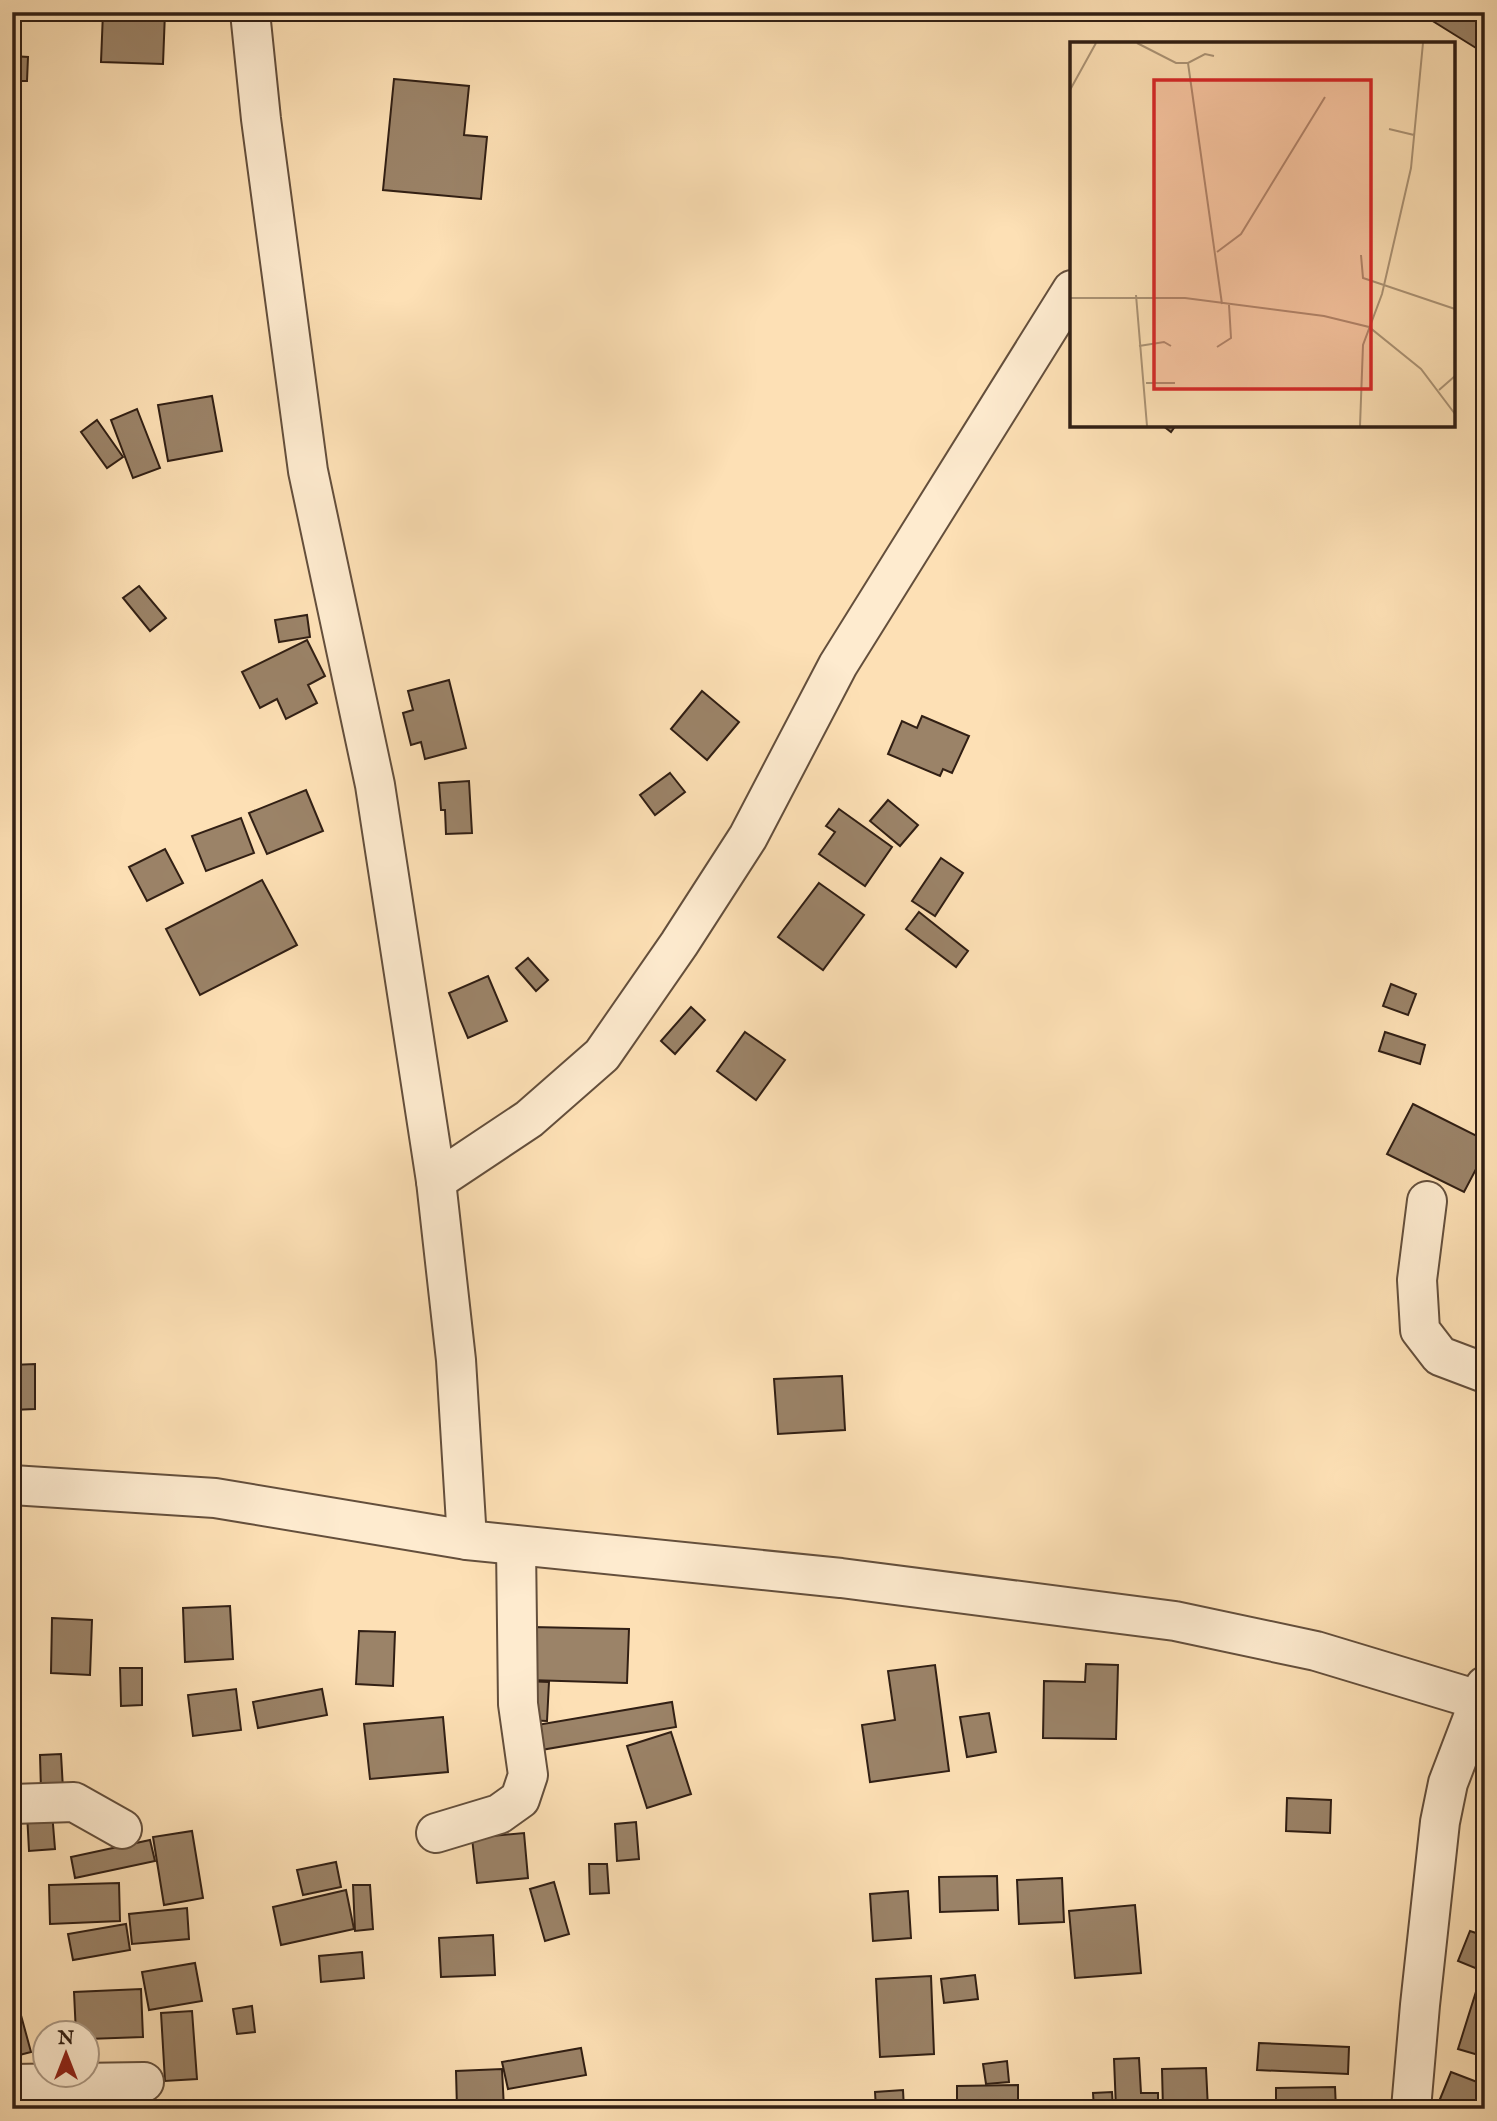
<svg xmlns="http://www.w3.org/2000/svg" width="1497" height="2121" font-family="'IM FELL English',serif">
<rect width="100%" height="100%" fill="#fde0b5"/>
<filter id="stains"><feTurbulence type="fractalNoise" baseFrequency=".00286" numOctaves="4"/><feColorMatrix values="0 0 0 0 .2 0 0 0 0 .09 0 0 0 0 .02 0 0 0 .5 -.17"/></filter>
<radialGradient id="worn" r=".72"><stop offset=".6" stop-color="#630" stop-opacity="0"/><stop offset="1" stop-color="#630" stop-opacity=".3"/></radialGradient>
<g fill="#9b8368" stroke="#311f14" stroke-width="2">
<path d="M103 12H165L163 64 101 62Z"/>
<path d="M1436 12H1463L1485 26V35L1476 48 1431 20Z"/>
<path d="M12 56 28 57 27 81H12Z"/>
<path d="M394 79 469 86 464 135 487 137 481 199 383 190Z"/>
<path d="M212 396 222 451 168 461 158 405Z"/>
<path d="M137 409 160 468 133 478 111 420Z"/>
<path d="M97 420 123 457 107 468 81 432Z"/>
<path d="M1162 425H1176L1171 432Z"/>
<path d="M139 586 166 618 150 631 123 598Z"/>
<path d="M307 615 310 637 279 642 275 620Z"/>
<path d="M307 640 325 676 308 685 317 703 286 719 277 699 260 708 242 672Z"/>
<path d="M449 680 466 748 425 759 421 742 411 745 403 713 413 710 408 691Z"/>
<path d="M702 691 739 722 707 760 671 729Z"/>
<path d="M922 716 969 736 952 773 943 769 940 776 888 754 902 721 917 728Z"/>
<path d="M670 773 685 792 655 815 640 795Z"/>
<path d="M469 781 472 833 446 834 445 810H441L439 783Z"/>
<path d="M306 790 323 831 267 854 249 813Z"/>
<path d="M888 800 918 825 900 846 870 821Z"/>
<path d="M839 809 892 847 865 886 819 854 835 832 826 826Z"/>
<path d="M241 818 254 853 206 871 192 836Z"/>
<path d="M165 849 183 883 147 901 129 867Z"/>
<path d="M941 858 963 873 935 916 912 901Z"/>
<path d="M262 880 297 945 200 995 166 929Z"/>
<path d="M819 883 864 915 823 970 778 937Z"/>
<path d="M919 912 968 951 956 967 906 929Z"/>
<path d="M528 958 548 980 536 991 516 968Z"/>
<path d="M488 976 507 1021 468 1038 449 993Z"/>
<path d="M1391 984 1416 994 1408 1015 1383 1006Z"/>
<path d="M691 1007 705 1020 675 1054 661 1041Z"/>
<path d="M745 1032 785 1060 756 1100 717 1071Z"/>
<path d="M1385 1032 1425 1045 1420 1064 1379 1051Z"/>
<path d="M1413 1104 1485 1140V1152L1464 1192 1387 1154Z"/>
<path d="M35 1364V1409L12 1410V1365Z"/>
<path d="M842 1376 845 1430 778 1434 774 1379Z"/>
<path d="M12 1566 17 1612 12 1613Z"/>
<path d="M230 1606 233 1659 185 1662 183 1608Z"/>
<path d="M52 1618 92 1620 90 1675 51 1673Z"/>
<path d="M531 1627 629 1629 627 1683 529 1680Z"/>
<path d="M359 1631 395 1632 393 1686 356 1684Z"/>
<path d="M1086 1664 1118 1665 1116 1739 1043 1738 1044 1681 1085 1682Z"/>
<path d="M935 1665 949 1771 870 1782 862 1725 895 1720 888 1671Z"/>
<path d="M120 1668H142V1705L121 1706Z"/>
<path d="M524 1681 549 1682 547 1721 522 1720Z"/>
<path d="M236 1689 241 1730 193 1736 188 1695Z"/>
<path d="M322 1689 327 1715 258 1728 253 1702Z"/>
<path d="M672 1702 676 1727 541 1750 537 1725Z"/>
<path d="M989 1713 996 1752 967 1757 960 1717Z"/>
<path d="M443 1717 448 1772 370 1779 364 1724Z"/>
<path d="M671 1732 691 1794 647 1808 627 1746Z"/>
<path d="M61 1754 63 1789 41 1790 40 1755Z"/>
<path d="M1287 1798 1331 1800 1330 1833 1286 1831Z"/>
<path d="M52 1812 55 1849 29 1851 27 1813Z"/>
<path d="M636 1822 639 1859 617 1861 615 1824Z"/>
<path d="M12 1829H21L19 1861H12Z"/>
<path d="M192 1831 203 1898 164 1905 153 1837Z"/>
<path d="M524 1833 528 1878 477 1883 472 1838Z"/>
<path d="M150 1840 155 1861 75 1878 71 1857Z"/>
<path d="M336 1862 341 1887 303 1895 297 1870Z"/>
<path d="M589 1864H607L609 1893 590 1894Z"/>
<path d="M997 1876 998 1910 940 1912 939 1877Z"/>
<path d="M1062 1878 1064 1922 1019 1924 1017 1880Z"/>
<path d="M554 1882 569 1934 545 1941 530 1889Z"/>
<path d="M119 1883 120 1921 50 1924 49 1885Z"/>
<path d="M353 1885H370L373 1929 355 1931Z"/>
<path d="M346 1890 354 1929 281 1945 273 1907Z"/>
<path d="M908 1891 911 1938 873 1941 870 1894Z"/>
<path d="M1135 1905 1141 1973 1075 1978 1069 1911Z"/>
<path d="M187 1908 189 1939 132 1944 129 1914Z"/>
<path d="M126 1924 130 1950 73 1960 68 1934Z"/>
<path d="M1470 1931 1485 1936V1972L1458 1961Z"/>
<path d="M493 1935 495 1975 441 1977 439 1938Z"/>
<path d="M362 1952 364 1978 321 1982 319 1956Z"/>
<path d="M195 1963 202 2001 149 2010 142 1972Z"/>
<path d="M975 1975 978 1999 944 2003 941 1979Z"/>
<path d="M931 1976 934 2054 880 2057 876 1979Z"/>
<path d="M1480 1979 1485 1980V2057L1458 2049Z"/>
<path d="M141 1989 143 2037 88 2039V2034H76L74 1992Z"/>
<path d="M16 1997 31 2052 12 2057V1998Z"/>
<path d="M252 2006 255 2032 237 2034 233 2009Z"/>
<path d="M192 2011 197 2079 165 2081 161 2013Z"/>
<path d="M1259 2043 1349 2047 1348 2074 1257 2070Z"/>
<path d="M581 2048 586 2075 508 2089 502 2062Z"/>
<path d="M1139 2058 1141 2093H1158V2109H1116L1114 2059Z"/>
<path d="M1007 2061 1009 2082 986 2084 983 2064Z"/>
<path d="M1206 2068 1208 2109H1163L1162 2069Z"/>
<path d="M502 2069 504 2109H457L456 2071Z"/>
<path d="M1451 2072 1485 2085V2094L1479 2109H1450L1438 2104Z"/>
<path d="M1018 2085V2109H957V2086Z"/>
<path d="M1335 2087 1336 2109H1276V2088Z"/>
<path d="M903 2090 904 2109H876L875 2092Z"/>
<path d="M1112 2092 1113 2109H1094L1093 2093Z"/>
</g>
<g fill="none" stroke-linecap="round" stroke-linejoin="round">
<defs>
<g id="minor">
<path d="M250 12 261 119 308 471 375 785 436 1181 456 1360 467 1540"/>
<path d="M436 1181 529 1119 602 1055 679 944 748 837 838 665 1072 290"/>
<path d="M1427 1201 1417 1280 1420 1330 1440 1356 1485 1373"/>
<path d="M12 1485 215 1498 467 1540 841 1578 1175 1621 1316 1651 1485 1702"/>
<path d="M12 1804 74 1802 122 1829"/>
<path d="M436 1833 499 1814 520 1799 528 1775 518 1704 516 1546"/>
<path d="M12 2084 144 2082"/>
<path d="M1411 2109 1420 2005 1440 1822 1448 1783 1485 1686"/>
</g>
</defs>
<use href="#minor" stroke="#644f3c" stroke-width="42"/>
<use href="#minor" stroke="#feebcf" stroke-width="38"/>
</g>
<g transform="translate(1070 42)">
<rect width="385" height="385" fill="#fde0b5"/>
<path fill="none" stroke="#ab9375" stroke-width="2" d="M67 1 106 21H118L135 12 144 14M118 21 152 262M0 48 26 1M319 87 344 93M147 210 171 192 255 55M291 213 293 236 385 267M66 253 77 384M0 256H115L254 274 299 285 351 327 385 372M69 304 94 300 101 304M147 305 161 296 159 263M76 341H105M369 348 385 334M290 384 293 303 312 252 341 126 353 1"/>
<path fill="#d62828" fill-opacity="0.15" stroke="#d62828" stroke-width="3.5" d="M84 38H301V347H84Z"/>
<rect width="385" height="385" fill="none" stroke="#311f14" stroke-width="3.5"/>
</g>
<rect width="1497" height="2121" fill="none" stroke="#fde0b5" stroke-width="42"/>
<rect x="14" y="14" width="1469" height="2093" fill="none" stroke="#311f14" stroke-width="3.5"/>
<rect x="21" y="21" width="1455" height="2079" fill="none" stroke="#311f14" stroke-width="2"/>
<g transform="translate(66 2054)"><circle r="33" fill="#feebcf" stroke="#ac9984" stroke-width="2"/>
<path d="M0-5L12 26L0 18L-12 26Z" fill="#8f2418"/>
<text y="-10" font-size="19" font-weight="bold" text-anchor="middle" fill="#311f14">N</text>
</g>
<rect width="100%" height="100%" filter="url(#stains)"/>
<rect width="100%" height="100%" fill="url(#worn)"/>
</svg>
